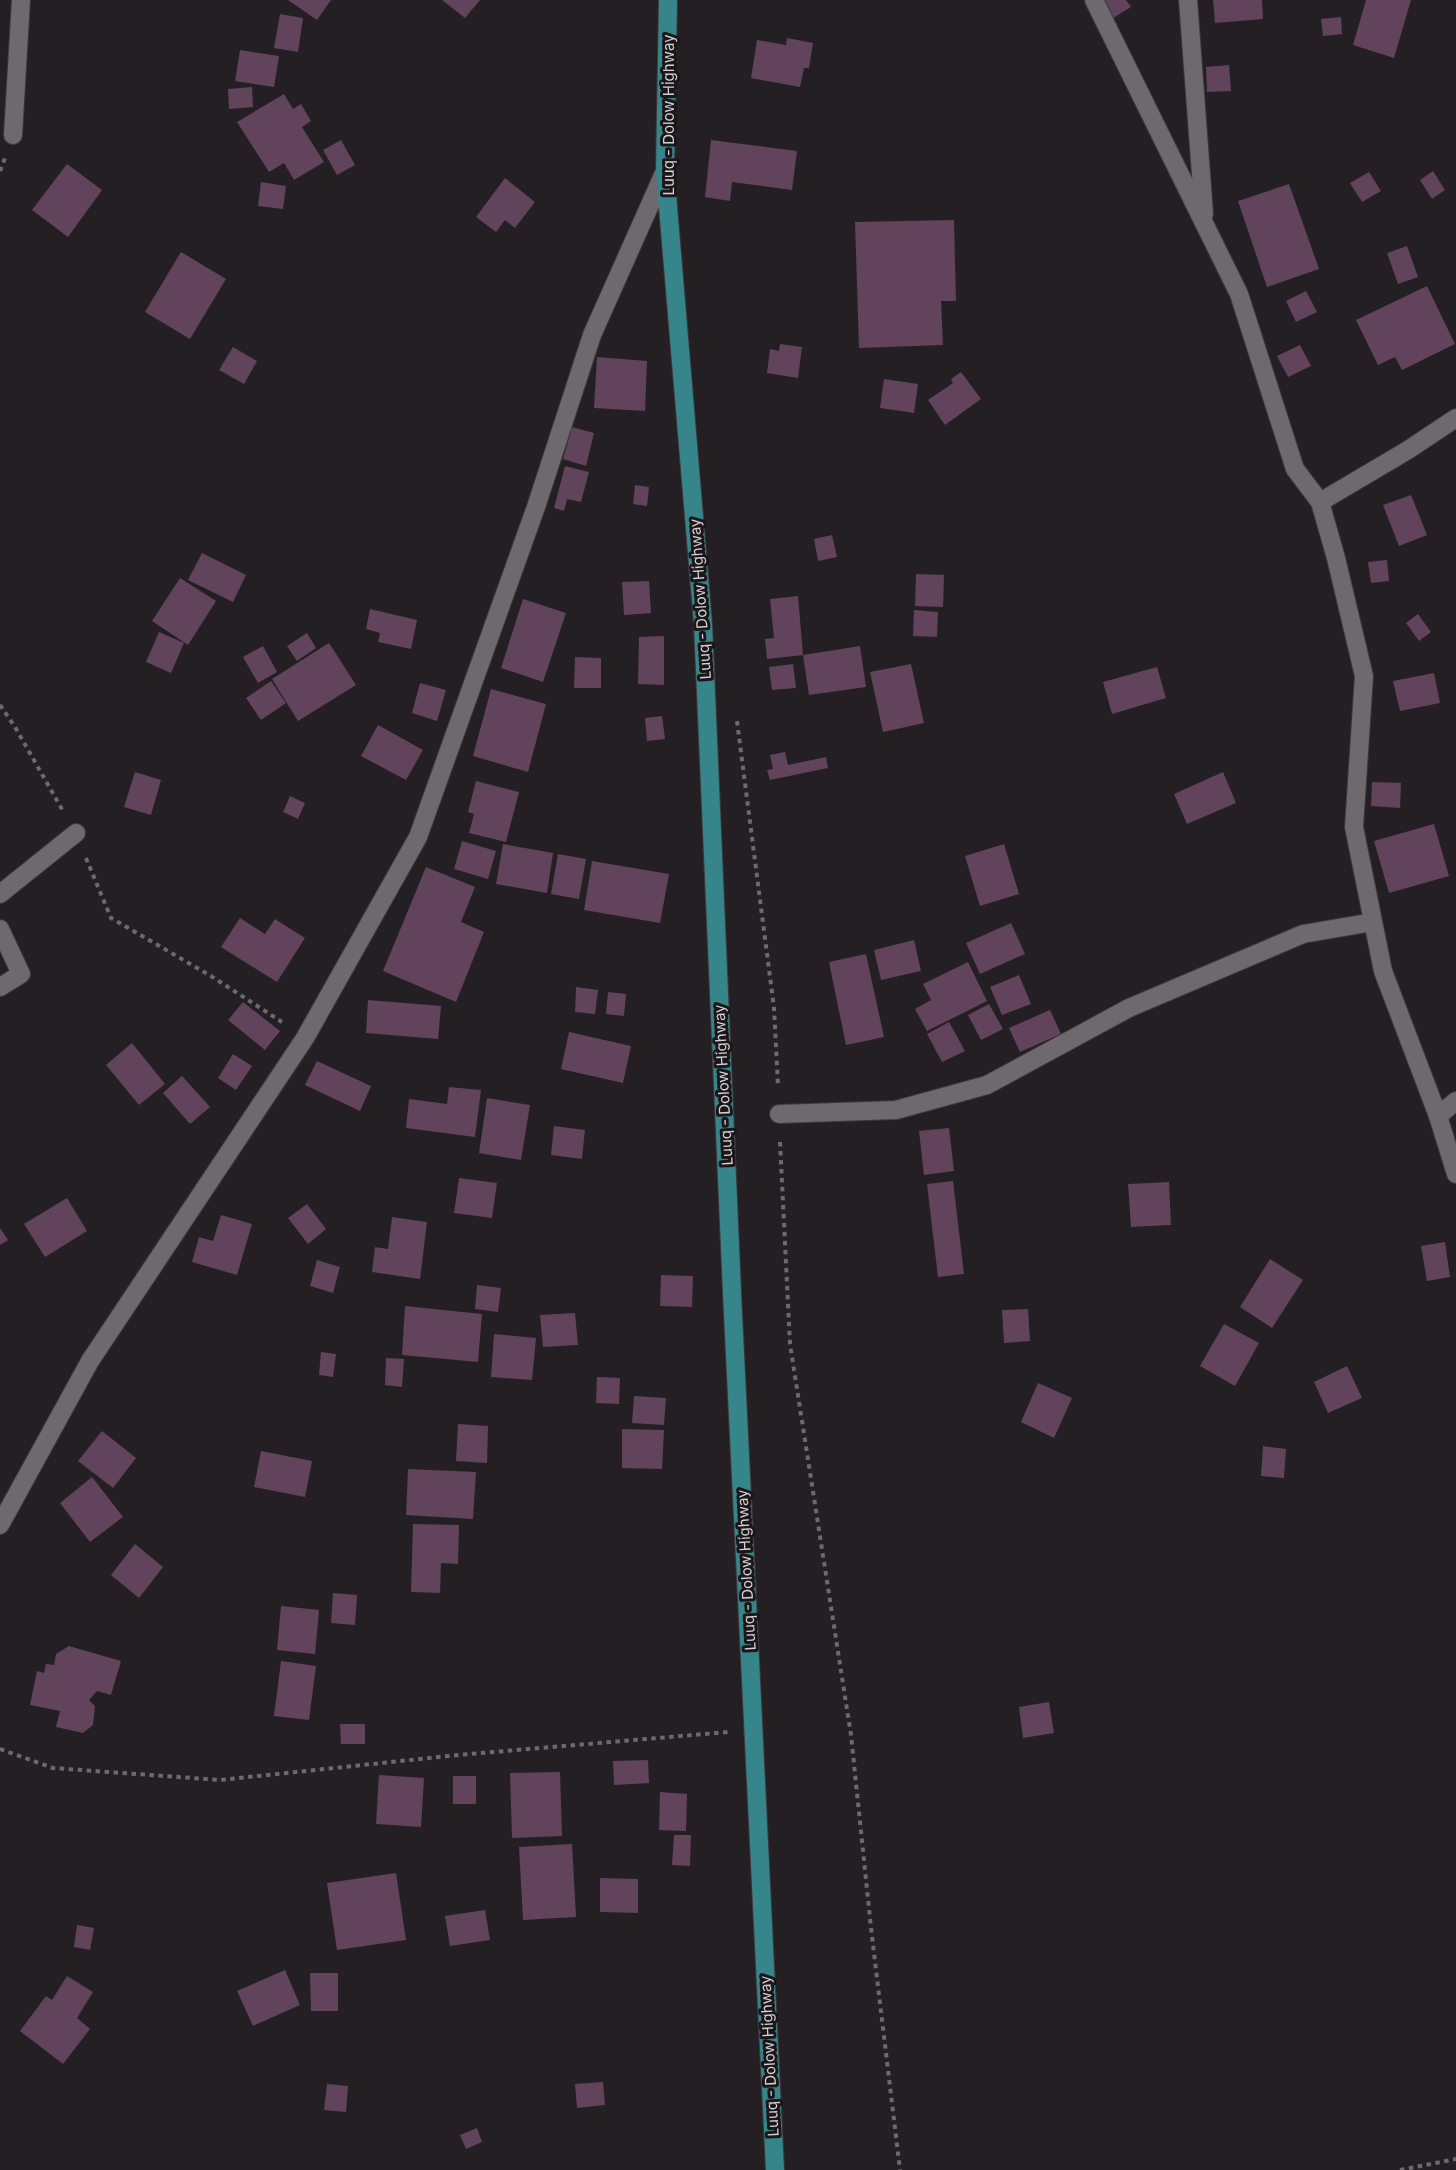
<svg xmlns="http://www.w3.org/2000/svg" width="1456" height="2170" font-family="Inter,sans-serif">
<rect width="100%" height="100%" fill="#241f23"/>
<g fill="#61435b">
<path d="M288 0H331L317 20Z"/>
<path d="M442 0H480L465 18Z"/>
<path d="M1097 0H1126L1131 7 1110 20Z"/>
<path d="M1213 0H1262L1263 19 1215 23Z"/>
<path d="M1366 0H1411L1394 58 1353 45Z"/>
<path d="M280 14 303 18 298 52 274 48Z"/>
<path d="M1341 17 1342 34 1323 36 1321 19Z"/>
<path d="M787 38 813 43 809 68H804L800 87 751 78 757 40 786 45Z"/>
<path d="M240 50 279 56 274 87 235 81Z"/>
<path d="M1229 65 1231 91 1207 92 1206 67Z"/>
<path d="M252 87 253 107 229 109 228 89Z"/>
<path d="M284 94 293 109 301 104 311 121 302 127 324 162 294 180 284 163 269 172 237 122Z"/>
<path d="M341 140 355 165 337 175 323 150Z"/>
<path d="M711 140 797 151 792 190 732 182 730 201 705 197Z"/>
<path d="M67 164 102 190 68 237 32 210Z"/>
<path d="M1433 171 1445 190 1432 199 1420 180Z"/>
<path d="M1369 172 1381 191 1362 202 1350 183Z"/>
<path d="M505 178 535 202 515 228 505 220 496 232 476 217Z"/>
<path d="M261 182 286 186 283 209 258 206Z"/>
<path d="M1289 184 1319 269 1267 287 1238 201Z"/>
<path d="M954 220 956 301H941L943 345 859 348 855 222Z"/>
<path d="M1407 246 1418 277 1398 284 1387 253Z"/>
<path d="M181 252 226 279 190 339 145 312Z"/>
<path d="M1427 286 1455 344 1402 370 1395 357 1378 365 1356 320Z"/>
<path d="M1306 291 1317 312 1296 322 1286 301Z"/>
<path d="M780 344 802 347 798 378 767 373 770 349 779 351Z"/>
<path d="M1300 345 1311 366 1288 377 1277 356Z"/>
<path d="M233 347 257 361 244 384 219 370Z"/>
<path d="M597 357 647 361 645 411 594 408Z"/>
<path d="M961 372 981 399 945 425 928 400 953 383 951 379Z"/>
<path d="M884 379 918 384 914 413 880 408Z"/>
<path d="M572 427 594 433 586 466 563 459Z"/>
<path d="M565 466 589 472 581 502 567 499 564 511 554 508Z"/>
<path d="M635 485 649 487 647 506 633 504Z"/>
<path d="M1411 495 1427 535 1399 546 1383 505Z"/>
<path d="M832 535 837 557 818 561 814 539Z"/>
<path d="M202 553 246 575 233 602 188 580Z"/>
<path d="M1387 560 1389 581 1371 583 1368 562Z"/>
<path d="M916 574 944 575 943 607 915 606Z"/>
<path d="M180 578 216 601 188 645 152 621Z"/>
<path d="M649 581 651 613 624 615 622 582Z"/>
<path d="M798 596 803 655 860 646 866 687 809 695 803 655 767 659 765 639 774 638 770 599Z"/>
<path d="M523 599 566 613 543 682 501 668Z"/>
<path d="M370 609 417 620 411 649 378 642 380 633 366 629Z"/>
<path d="M914 610 938 612 937 637 913 636Z"/>
<path d="M1418 614 1431 632 1419 641 1406 623Z"/>
<path d="M159 632 184 643 171 673 146 662Z"/>
<path d="M307 633 316 648 297 661 287 646Z"/>
<path d="M664 636V685L638 684 639 637Z"/>
<path d="M329 643 356 685 298 721 272 679Z"/>
<path d="M263 646 277 672 258 683 243 657Z"/>
<path d="M575 657 601 658V688H574Z"/>
<path d="M793 664 796 688 772 690 769 667Z"/>
<path d="M911 664 924 723 883 732 870 672Z"/>
<path d="M1157 667 1166 698 1112 714 1103 682Z"/>
<path d="M1434 673 1440 703 1400 711 1393 681Z"/>
<path d="M271 681 286 703 261 720 246 698Z"/>
<path d="M420 683 446 690 437 721 412 713Z"/>
<path d="M491 689 546 704 528 772 473 756Z"/>
<path d="M662 716 665 739 647 741 645 718Z"/>
<path d="M378 725 423 750 406 780 361 756Z"/>
<path d="M785 752 788 765 826 757 828 768 770 780 767 770 773 769 770 755Z"/>
<path d="M135 772 161 780 151 815 124 807Z"/>
<path d="M1223 772 1236 803 1187 824 1174 794Z"/>
<path d="M476 781 519 792 506 842 469 833 474 814 468 812Z"/>
<path d="M1372 782 1401 783 1400 808 1371 806Z"/>
<path d="M290 796 305 803 298 819 283 812Z"/>
<path d="M1434 824 1449 876 1389 893 1374 841Z"/>
<path d="M462 841 496 851 488 879 454 869Z"/>
<path d="M503 844 553 853 547 893 496 884Z"/>
<path d="M1004 844 1019 894 980 906 965 856Z"/>
<path d="M558 854 586 859 579 899 551 894Z"/>
<path d="M592 861 669 874 660 923 584 910Z"/>
<path d="M426 867 475 887 461 922 484 932 456 1002 383 971Z"/>
<path d="M240 918 265 934 275 919 305 938 277 982 221 947Z"/>
<path d="M1011 923 1025 954 980 974 966 943Z"/>
<path d="M914 940 921 971 881 980 874 950Z"/>
<path d="M866 954 884 1037 846 1045 829 962Z"/>
<path d="M968 962 987 1001 927 1031 915 1009 931 1000 923 984Z"/>
<path d="M1019 975 1031 1004 1002 1015 990 987Z"/>
<path d="M576 987 598 990 595 1014 575 1012Z"/>
<path d="M608 992 626 994 624 1016 606 1014Z"/>
<path d="M368 1000 441 1006 438 1039 366 1033Z"/>
<path d="M243 1002 280 1031 265 1050 228 1020Z"/>
<path d="M989 1004 1003 1029 981 1040 968 1015Z"/>
<path d="M1050 1010 1061 1034 1020 1052 1009 1028Z"/>
<path d="M949 1022 965 1051 942 1062 927 1034Z"/>
<path d="M569 1032 631 1046 623 1083 561 1069Z"/>
<path d="M132 1043 165 1084 139 1105 106 1065Z"/>
<path d="M233 1054 252 1066 236 1090 218 1078Z"/>
<path d="M317 1061 371 1086 360 1111 305 1085Z"/>
<path d="M182 1076 210 1107 190 1124 163 1093Z"/>
<path d="M449 1087 481 1090 475 1137 406 1128 409 1099 447 1104Z"/>
<path d="M487 1098 530 1105 521 1160 479 1153Z"/>
<path d="M554 1126 585 1130 582 1159 551 1155Z"/>
<path d="M949 1128 954 1171 924 1175 919 1131Z"/>
<path d="M459 1178 497 1183 492 1218 454 1213Z"/>
<path d="M953 1181 964 1274 938 1277 927 1184Z"/>
<path d="M1169 1182 1171 1225 1131 1227 1128 1184Z"/>
<path d="M67 1198 87 1231 45 1257 24 1224Z"/>
<path d="M307 1204 326 1229 308 1244 288 1218Z"/>
<path d="M221 1215 252 1224 237 1275 192 1262 199 1237 213 1241Z"/>
<path d="M392 1217 427 1222 420 1279 372 1272 375 1247 388 1249Z"/>
<path d="M0 1228 8 1240 0 1245Z"/>
<path d="M1445 1242 1450 1277 1427 1281 1421 1246Z"/>
<path d="M1270 1259 1303 1280 1272 1328 1240 1307Z"/>
<path d="M317 1260 340 1267 333 1293 310 1286Z"/>
<path d="M661 1275 693 1276 692 1307 660 1306Z"/>
<path d="M477 1285 501 1288 498 1312 475 1309Z"/>
<path d="M405 1306 482 1314 478 1362 402 1355Z"/>
<path d="M1028 1309 1030 1341 1004 1343 1002 1310Z"/>
<path d="M575 1313 578 1345 543 1347 540 1315Z"/>
<path d="M1224 1324 1259 1343 1235 1386 1200 1366Z"/>
<path d="M494 1334 536 1338 532 1380 491 1377Z"/>
<path d="M321 1352 336 1354 333 1377 319 1375Z"/>
<path d="M386 1358 404 1359 402 1387 385 1385Z"/>
<path d="M1347 1366 1362 1398 1328 1413 1314 1382Z"/>
<path d="M597 1377 620 1378 619 1404 596 1403Z"/>
<path d="M1038 1383 1072 1398 1054 1438 1021 1422Z"/>
<path d="M634 1396 666 1398 664 1425 632 1423Z"/>
<path d="M458 1424 488 1426 487 1463 456 1461Z"/>
<path d="M622 1429 664 1430 662 1469 622 1468Z"/>
<path d="M102 1431 136 1458 113 1488 78 1461Z"/>
<path d="M1263 1446 1286 1449 1284 1478 1261 1476Z"/>
<path d="M261 1451 312 1461 305 1497 254 1487Z"/>
<path d="M408 1469 476 1472 473 1519 406 1515Z"/>
<path d="M92 1477 123 1517 90 1542 60 1503Z"/>
<path d="M413 1524 459 1525 458 1564 441 1563 440 1593 411 1592Z"/>
<path d="M135 1544 163 1567 139 1598 111 1575Z"/>
<path d="M333 1593 357 1595 355 1625 331 1623Z"/>
<path d="M281 1606 319 1610 315 1654 277 1650Z"/>
<path d="M69 1646 121 1661 111 1695 97 1691 89 1700 95 1706 93 1725 83 1733 56 1727 60 1711 30 1705 37 1671 44 1673 46 1664 54 1665 56 1654Z"/>
<path d="M281 1661 316 1666 309 1720 274 1716Z"/>
<path d="M1049 1702 1054 1733 1023 1738 1019 1707Z"/>
<path d="M340 1724H365V1744H341Z"/>
<path d="M648 1760 649 1783 614 1785 613 1761Z"/>
<path d="M560 1772 562 1836 512 1838 510 1773Z"/>
<path d="M379 1775 424 1778 421 1827 376 1824Z"/>
<rect x="453" y="1776" width="23" height="28"/>
<path d="M660 1792 687 1794 686 1831 659 1830Z"/>
<path d="M674 1835H691L690 1866 672 1865Z"/>
<path d="M572 1844 576 1917 523 1920 519 1847Z"/>
<path d="M396 1873 406 1940 337 1950 327 1883Z"/>
<path d="M600 1878 638 1879V1913L600 1912Z"/>
<path d="M485 1910 490 1940 450 1946 445 1916Z"/>
<path d="M77 1925 94 1928 90 1950 74 1947Z"/>
<path d="M285 1970 300 2005 253 2026 237 1991Z"/>
<path d="M310 1973H338V2011H311Z"/>
<path d="M67 1976 93 1992 77 2018 90 2029 63 2064 20 2031 46 1996 52 2000Z"/>
<path d="M603 2082 605 2105 577 2108 575 2084Z"/>
<path d="M327 2084 348 2086 346 2112 324 2110Z"/>
<path d="M477 2128 482 2142 466 2149 460 2135Z"/>
</g>
<g fill="none" stroke-linecap="round" stroke-linejoin="round">
<defs>
<g id="minor">
<path d="M1094 0 1239 294 1295 469 1320 502 1336 558 1364 676 1354 827 1383 971 1438 1116 1456 1174"/>
<path d="M1188 0 1204 214"/>
<path d="M13 135 21 0"/>
<path d="M1320 502 1408 450 1456 418"/>
<path d="M0 894 76 833"/>
<path d="M0 929 21 974 0 987"/>
<path d="M779 1114 896 1110 987 1085 1129 1008 1303 934 1373 922"/>
<path d="M1438 1116 1456 1101"/>
<path d="M0 1525 90 1361 305 1038 418 837 536 507 592 335 665 171"/>
</g>
<path id="primary" d="M668 0 665 171 703 624 732 1293 775 2170"/>
</defs>
<use href="#minor" stroke="#3d393c" stroke-width="20"/>
<use href="#primary" stroke="#3d393c" stroke-width="20"/>
<g stroke="#6d696c" stroke-width="4" stroke-dasharray="4.5 4.5" stroke-linecap="butt">
<path d="M0 171 5 158"/>
<path d="M0 705 15 727 63 811"/>
<path d="M737 721 774 1008 778 1086"/>
<path d="M86 858 111 918 211 976 282 1022"/>
<path d="M780 1142 790 1344 851 1735 871 1928 900 2170"/>
<path d="M0 1749 53 1768 220 1780 458 1755 728 1732"/>
<path d="M1400 2170 1456 2159"/>
</g>
<use href="#minor" stroke="#6e696d" stroke-width="18"/>
<use href="#primary" stroke="#36858a" stroke-width="18"/>
</g>
<g text-anchor="middle" dominant-baseline="central" stroke-width="6" stroke-linejoin="round" paint-order="stroke">
<g font-size="15" fill="#d5d2d4" stroke="#1a1619">
<text transform="translate(668 115) rotate(-90)">Luuq - Dolow Highway</text>
<text transform="translate(700 599) rotate(-94)">Luuq - Dolow Highway</text>
<text transform="translate(723 1085) rotate(-93)">Luuq - Dolow Highway</text>
<text transform="translate(746 1570) rotate(-93)">Luuq - Dolow Highway</text>
<text transform="translate(769 2056) rotate(-93)">Luuq - Dolow Highway</text>
</g>
</g>
</svg>
